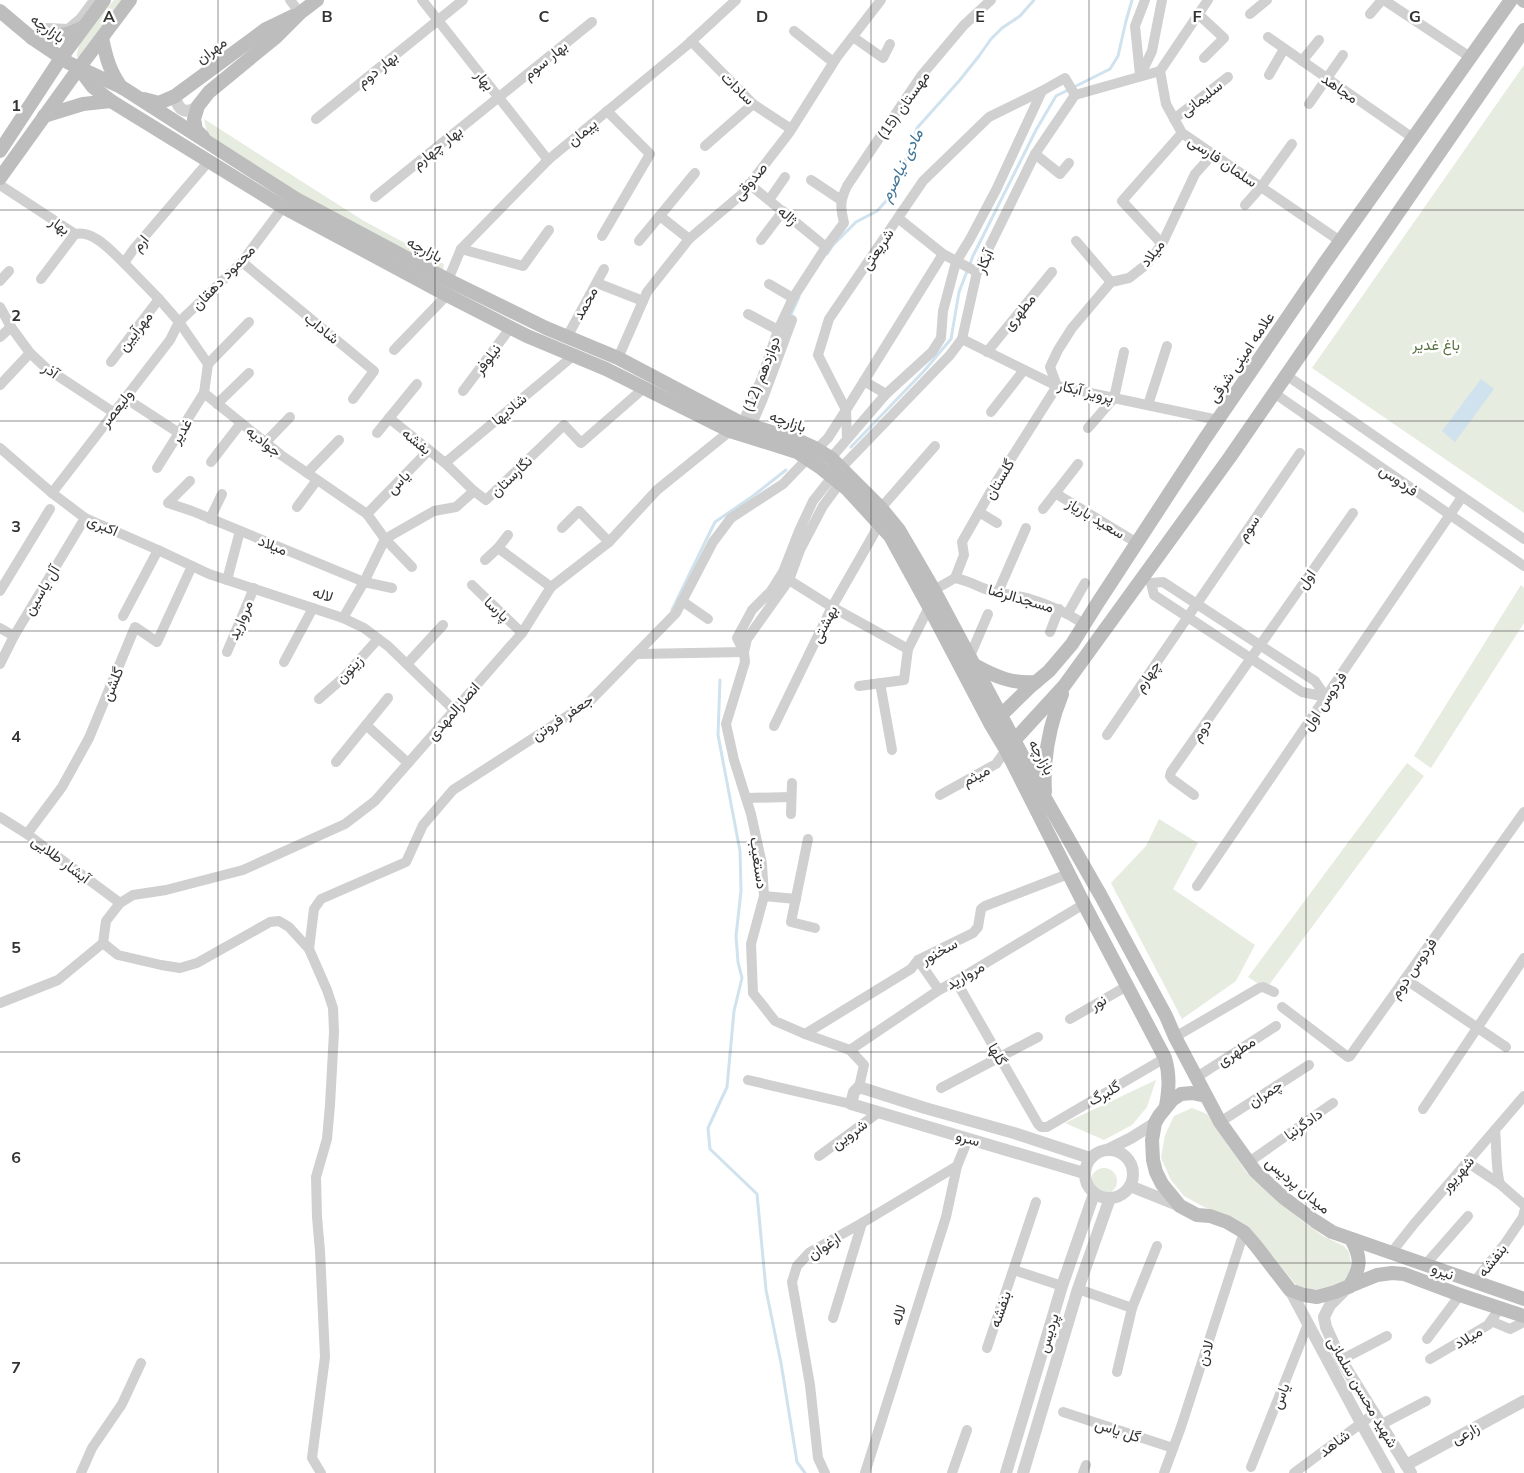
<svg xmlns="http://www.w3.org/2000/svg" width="1524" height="1473" font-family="Mulish,Vazirmatn,sans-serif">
<rect width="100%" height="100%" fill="#fff"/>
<g fill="#e6ecdf">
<path d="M114 0H122L84 53 77 58C75 40 103 14 114 0Z"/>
<path d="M1524 65V513L1312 368Z"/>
<path d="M204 119 364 221 444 264 442 275 327 214 208 137Z"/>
<path d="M1521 585 1524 588V623L1431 768 1414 756Z"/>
<path d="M1407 763 1424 776 1266 989 1248 977Z"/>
<path d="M1159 819 1198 843 1173 889 1255 945 1236 981 1182 1019 1111 883 1146 846Z"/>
<path d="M1156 1080 1147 1107 1132 1125 1104 1140 1065 1123Z"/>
<path d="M1192 1108 1207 1114 1247 1173 1300 1219 1323 1236 1344 1246 1349 1252 1351 1264 1350 1274 1344 1282 1319 1289H1307L1296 1285 1248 1226 1233 1217 1204 1207 1184 1196 1171 1180 1161 1158 1165 1135 1174 1116Z"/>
<circle cx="1104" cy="1181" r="13"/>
</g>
<path fill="#cfe2ee" d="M1481 379 1494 389 1455 442 1442 431Z"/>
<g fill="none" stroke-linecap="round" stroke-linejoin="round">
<g stroke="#cfe2ee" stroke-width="3">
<path d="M827 254 833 245 856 222 877 211 887 200 904 164 917 128 959 81 979 56 991 39 1002 28 1020 16 1034 0"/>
<path d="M789 319 799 297"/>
<path d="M851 447 924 371 951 339 959 292 973 256 1036 130 1056 96 1110 69 1118 56 1126 21 1132 0"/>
<path d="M672 610 715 522 753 496 786 470"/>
<path d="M720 680 718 735 740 851 741 891 736 936 738 962 742 978 734 1011 727 1087 708 1128 710 1149 757 1194 766 1290 781 1363 797 1462 805 1473"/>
</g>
<g stroke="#d0d0d0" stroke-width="10">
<path d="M290 0 300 13"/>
<path d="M422 0 548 160"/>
<path d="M1208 0 1160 71 1166 104 1182 133 1340 241"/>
<path d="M1384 0 1470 57"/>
<path d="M1198 14 1224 38 1204 58"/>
<path d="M1250 14 1267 0"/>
<path d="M1370 14 1382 0"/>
<path d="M794 31 833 62"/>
<path d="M33 37 47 28 68 29 81 18 94 0"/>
<path d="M853 37 883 58 890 44"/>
<path d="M1268 37 1413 138"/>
<path d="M691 41 753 104 791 129"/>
<path d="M1302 61 1319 40"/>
<path d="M1140 75 1135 26 1145 0"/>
<path d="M1269 75 1284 49"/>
<path d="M1140 76 1152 51 1162 0"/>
<path d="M1309 104 1343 55"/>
<path d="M316 119 463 0"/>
<path d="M1174 119 1228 77"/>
<path d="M705 146 753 104"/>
<path d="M1035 154 1060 174 1069 163"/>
<path d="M209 161 133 250 124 263 159 299 179 322 208 364 204 393 281 455 367 514 385 539 412 567"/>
<path d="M811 180 841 200"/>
<path d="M749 184 826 247"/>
<path d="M0 185 75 234 41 279"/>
<path d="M375 197 592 22"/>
<path d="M769 200 785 177"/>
<path d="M1245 205 1261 187 1292 144"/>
<path d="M660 216 689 239"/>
<path d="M898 218 943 254 977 272"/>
<path d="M75 234C94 230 111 251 124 263"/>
<path d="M602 236 650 154 607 111"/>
<path d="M761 240 783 211"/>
<path d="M639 241 695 173"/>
<path d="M1076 241 1111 282"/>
<path d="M1162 244 1122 201 1182 133"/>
<path d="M461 249 523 266 549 230"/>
<path d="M242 262 374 371 353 399"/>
<path d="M448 280 461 249 548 160 686 46 736 0"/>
<path d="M0 281 9 271"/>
<path d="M597 283 643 301"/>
<path d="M769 284 793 298"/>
<path d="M0 307 11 327"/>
<path d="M748 314 778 330"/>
<path d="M792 320 762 401 752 424H747L743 422 761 380 778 330 793 298 826 247 844 223C840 206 840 201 847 186L921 76 964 25 991 0"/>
<path d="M0 337 11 327 30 353 46 368 113 412"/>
<path d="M567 337 604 269"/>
<path d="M962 339 1057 386 1218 420"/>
<path d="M394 350 447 295"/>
<path d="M987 352 1052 272"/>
<path d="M618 358 647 292 689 239 742 194 789 133 837 57 881 0"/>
<path d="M111 362 159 299"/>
<path d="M208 364 249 322"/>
<path d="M1286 375 1524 539"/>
<path d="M864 381 886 394"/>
<path d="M0 385 30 353"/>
<path d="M463 391 511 327"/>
<path d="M1274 393 1524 566"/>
<path d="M125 398 179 433"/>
<path d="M217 404 249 373"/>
<path d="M1148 405 1167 346"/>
<path d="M991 412 1024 370"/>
<path d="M389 418 445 463 474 491"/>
<path d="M1088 428 1114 398 1124 352"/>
<path d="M377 433 417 384"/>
<path d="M847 438 846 410 943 254"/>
<path d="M265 443 290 417"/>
<path d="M0 448 52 493 85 518 158 550 209 574 343 618 364 628 388 646 454 710"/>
<path d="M817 449 828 438 846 410 818 355 829 319 923 181 989 117 1042 91"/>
<path d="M831 458 886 394 932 352 941 338 943 311 956 262 970 239 996 190 1042 91 1065 78 1075 95"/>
<path d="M211 462 241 423"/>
<path d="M445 463 573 356"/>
<path d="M157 468 204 393"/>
<path d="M841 468 950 355 962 339 977 272 1035 154 1075 95 1160 71"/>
<path d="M307 473 339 440"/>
<path d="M190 481 168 503 192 511 364 582 392 588"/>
<path d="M52 493 170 340 179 322 242 262 283 207"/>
<path d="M1055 493 1137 543"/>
<path d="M297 507 317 480"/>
<path d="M881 508 935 446"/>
<path d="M1043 509 1078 464"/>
<path d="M979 512 997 523"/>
<path d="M367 514 429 450"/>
<path d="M210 519 222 494"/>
<path d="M562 528 579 511 609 542"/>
<path d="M498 548 551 587"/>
<path d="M485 560 498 548 508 535"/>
<path d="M955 578 964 555 962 542 995 484 1057 386 1050 367 1058 350 1072 328 1111 282 1129 278 1147 264 1162 244 1195 174 1213 154"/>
<path d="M955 578C967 580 977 586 988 590 1001 594 1014 595 1027 598 1048 604 1066 612 1084 624"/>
<path d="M227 580 240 531"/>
<path d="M789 580 832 607 908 649"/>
<path d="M1163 582 1315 681 1326 697 1302 692 1154 595 1151 583Z"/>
<path d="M472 585 522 633"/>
<path d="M934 590 955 578"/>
<path d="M0 591 50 509"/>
<path d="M998 592 1026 528"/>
<path d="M682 601 708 619"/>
<path d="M1068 613 1085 583"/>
<path d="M123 616 158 550"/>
<path d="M343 618 364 582 385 539 434 511 456 507 474 491 486 500 564 425 581 443 644 388"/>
<path d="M0 628 14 636"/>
<path d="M1050 632 1059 609"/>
<path d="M227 652 254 588"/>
<path d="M744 652 737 638 752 610 771 591 783 572 799 531 813 501 828 482 835 478 837 487 823 506 800 550 789 580 747 639 744 652 745 662 726 724 734 760 751 814 762 864 764 896 751 944 753 993 775 1021 805 1034 850 1050 864 1065 859 1087"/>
<path d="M638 654 744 652"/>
<path d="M970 656 988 614"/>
<path d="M284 662 313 608"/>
<path d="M0 664 14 636 85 518"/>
<path d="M407 664 443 625"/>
<path d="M880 683 892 750"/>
<path d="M859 686 904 680 908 649 929 607"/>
<path d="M319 699 343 678 378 639"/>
<path d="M366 725 408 763"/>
<path d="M774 726 832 607 879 525"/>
<path d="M1107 735 1300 453"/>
<path d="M336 762 388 698"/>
<path d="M940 795 996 764 1006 750"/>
<path d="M1194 795 1172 779 1170 776 1171 772 1353 513"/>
<path d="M746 798 791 797"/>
<path d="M791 814 792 783"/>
<path d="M0 817 27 834 120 903"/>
<path d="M27 834 62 787 89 738 135 627 157 642 192 566"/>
<path d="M808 839 791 922 815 928"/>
<path d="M1197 886 1462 497"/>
<path d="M764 896 796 899"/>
<path d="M103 943 118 955 161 965 180 968 197 963 270 922 279 921 289 927 309 949 327 990 333 1008 334 1032 330 1105 327 1139 316 1177 317 1217 320 1251 325 1357 312 1458 321 1473"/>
<path d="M309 949 314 909 321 899 406 862 423 825 453 790 589 702 676 613 713 542 731 518 783 484 808 458"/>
<path d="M918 960 939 990"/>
<path d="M1405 979 1506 1047"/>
<path d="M956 981 1038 1124 1041 1127H1047L1165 1058"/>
<path d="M0 1003 58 980 103 943 106 921 120 903 133 895 166 890 243 870 345 824 375 801 522 633 551 587 609 542 657 490 730 431"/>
<path d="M1282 1007 1348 1057 1350 1056 1524 812"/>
<path d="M1070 1019 1127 986"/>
<path d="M805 1034 911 969 918 960 973 933 978 927 981 909 985 906 1068 874"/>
<path d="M1175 1037 1259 988 1263 987 1274 992"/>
<path d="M850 1050 939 990 956 981 1084 904"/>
<path d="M1197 1077 1276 1026"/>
<path d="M748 1080 851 1104"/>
<path d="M941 1088 1038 1037"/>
<path d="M1423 1109 1524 958"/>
<path d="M1220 1122 1309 1065"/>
<path d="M1495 1130C1497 1148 1495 1166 1500 1184"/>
<path d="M819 1156 879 1112"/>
<path d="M1249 1162 1333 1103"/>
<path d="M1467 1162 1500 1184 1524 1205"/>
<path d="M1391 1253 1414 1224 1524 1096"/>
<path d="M1425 1265 1468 1216"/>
<path d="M1014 1270 1062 1286"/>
<path d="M1474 1282 1504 1245 1523 1217 1524 1212"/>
<path d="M1078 1289 1132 1308"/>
<path d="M833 1318 862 1223"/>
<path d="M1491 1321 1510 1329 1524 1322"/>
<path d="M1427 1339 1460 1295"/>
<path d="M987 1348 1036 1202"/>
<path d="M1430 1359 1488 1325 1500 1308"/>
<path d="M1341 1360 1387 1336"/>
<path d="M1117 1372 1132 1308 1157 1246"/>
<path d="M1063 1412 1173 1448"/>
<path d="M1382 1424 1426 1401"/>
<path d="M1251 1467 1308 1324"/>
<path d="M81 1473 92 1448 122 1404 141 1363"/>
<path d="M825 1473 818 1458 810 1385 792 1282 797 1266 810 1252 862 1223 957 1166 968 1139"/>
<path d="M865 1473 946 1217 957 1166"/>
<path d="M952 1473 967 1430"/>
<path d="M1083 1473 1086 1465"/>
<path d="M1164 1473 1181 1427 1244 1232"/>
<path d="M1294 1473 1375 1413"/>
</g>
<g stroke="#d0d0d0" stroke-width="12">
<path d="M175 96C178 111 186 115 198 106"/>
<circle cx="1109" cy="1174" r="24"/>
<path d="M1107 1150 1131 1138 1155 1123"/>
<path d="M1084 1173 851 1104 854 1092 859 1087 925 1108 1014 1133 1090 1158"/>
<path d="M1130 1186 1180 1206"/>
<path d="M1347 1288 1330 1305 1324 1317 1326 1327 1341 1360 1411 1473"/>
<path d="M1290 1290 1361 1423 1389 1473"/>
<path d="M1406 1465 1524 1401"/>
<path d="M1006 1473 1062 1286 1094 1194"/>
<path d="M1023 1473 1078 1289 1110 1198"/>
</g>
<g stroke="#bdbdbd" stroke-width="14">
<path d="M1523 0 1524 1"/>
<path d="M0 11 32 38 69 63 123 88 296 199 448 280 546 328 618 358 739 422 800 441 813 447 831 458 881 508 899 530 934 590 1045 798 1101 896 1166 1016 1175 1037 1220 1122 1255 1171 1284 1198 1315 1221 1332 1232 1524 1299"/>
<path d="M32 38C52 37 64 37 82 28"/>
<path d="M102 38C106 57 110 73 122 88"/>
<path d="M81 71 93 87 111 101 283 207 447 295 527 336 606 369 730 431 797 452 821 468 847 489 890 536 929 607 991 725 1006 750 1084 904 1165 1058C1170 1075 1169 1089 1166 1106"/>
<path d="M144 99 159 103 175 96 266 29 293 16"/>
<path d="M44 116 83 104 111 101"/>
<path d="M203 137 196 130 194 119 198 106 209 92 276 37 300 13 317 0"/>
<path d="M0 151 61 58 104 0"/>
<path d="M0 178 79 68 130 0"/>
<path d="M976 666C996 677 1013 684 1036 682"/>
<path d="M996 720 1030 687 1049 671 1072 644 1097 604 1204 440 1324 264 1511 0"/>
<path d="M1010 745 1064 686 1230 457 1524 30"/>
<path d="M1045 792C1043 757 1049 726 1062 694"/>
<path d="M1206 1096 1192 1093 1181 1094 1172 1100 1159 1116 1155 1123 1152 1140 1153 1160 1156 1172 1162 1184 1180 1206 1197 1215 1210 1216 1227 1222 1244 1232 1256 1246 1290 1290 1304 1295 1317 1297 1335 1292 1377 1275 1392 1273 1404 1274 1460 1295 1524 1316"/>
<path d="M1349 1287C1361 1268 1362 1258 1351 1239"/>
</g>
</g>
<path fill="none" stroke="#333" stroke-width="1" stroke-opacity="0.55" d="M218 0V1473M435 0V1473M653 0V1473M871 0V1473M1089 0V1473M1306 0V1473M0 210H1524M0 421H1524M0 631H1524M0 842H1524M0 1052H1524M0 1263H1524"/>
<g text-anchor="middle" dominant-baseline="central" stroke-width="5" stroke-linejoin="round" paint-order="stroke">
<g font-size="15" fill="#333" stroke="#fff">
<text transform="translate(48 28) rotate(36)">بازارچه</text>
<text transform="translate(211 50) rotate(-37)">مهران</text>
<text transform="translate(545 60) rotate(-39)">بهار سوم</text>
<text transform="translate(377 69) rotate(-39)">بهار دوم</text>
<text transform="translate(485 80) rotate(52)">بهار</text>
<text transform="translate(738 88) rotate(44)">سادات</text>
<text transform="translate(1340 88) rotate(35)">مجاهد</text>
<text transform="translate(1201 98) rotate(-38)">سلیمانی</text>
<text transform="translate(903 105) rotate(-55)">مهستان (15)</text>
<text transform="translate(582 132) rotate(-40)">پیمان</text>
<text transform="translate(437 147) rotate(-39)">بهار چهارم</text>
<text transform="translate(1223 161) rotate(34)">سلمان فارسی</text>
<text transform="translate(750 181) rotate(-50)">صدوقی</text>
<text transform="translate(788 215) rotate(40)">ژاله</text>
<text transform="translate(60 225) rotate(35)">بهار</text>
<text transform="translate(140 243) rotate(-51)">ارم</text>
<text transform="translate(425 249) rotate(28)">بازارچه</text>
<text transform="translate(877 249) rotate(-56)">شریعتی</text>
<text transform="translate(1152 253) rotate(-52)">میلاد</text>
<text transform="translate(984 261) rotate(-66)">آبکار</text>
<text transform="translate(223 277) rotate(-46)">محمود دهقان</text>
<text transform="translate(585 303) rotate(-61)">محمد</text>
<text transform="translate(1019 312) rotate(-51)">مطهری</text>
<text transform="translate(322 328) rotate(39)">شاداب</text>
<text transform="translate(135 331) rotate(-52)">مهرآیین</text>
<text transform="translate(1241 357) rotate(-56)">علامه امینی شرقی</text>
<text transform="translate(487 359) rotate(-53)">نیلوفر</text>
<text transform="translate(51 370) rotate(36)">آذر</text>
<text transform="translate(761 374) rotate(-69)">دوازدهم (12)</text>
<text transform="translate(1086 391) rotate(14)">پرویز آبکار</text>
<text transform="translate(116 408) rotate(-52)">ولیعصر</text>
<text transform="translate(509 409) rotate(-40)">شادیها</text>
<text transform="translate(788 421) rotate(19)">بازارچه</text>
<text transform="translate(181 431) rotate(-58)">غدیر</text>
<text transform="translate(264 441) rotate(38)">جوادیه</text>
<text transform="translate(417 441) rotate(39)">بفشه</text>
<text transform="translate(511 476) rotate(-44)">نگارستان</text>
<text transform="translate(999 479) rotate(-59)">گلستان</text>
<text transform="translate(1399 480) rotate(35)">فردوس</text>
<text transform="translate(398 482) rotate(-46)">یاس</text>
<text transform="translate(1096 518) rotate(31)">سعید باریاز</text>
<text transform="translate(103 525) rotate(24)">اکبری</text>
<text transform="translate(1248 528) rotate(-56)">سوم</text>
<text transform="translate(273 545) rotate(22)">میلاد</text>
<text transform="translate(1306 579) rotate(-55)">اول</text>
<text transform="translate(41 590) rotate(-59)">آل یاسین</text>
<text transform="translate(323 594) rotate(18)">لاله</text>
<text transform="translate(1021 598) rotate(16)">مسجدالرضا</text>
<text transform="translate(497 609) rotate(43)">پارسا</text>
<text transform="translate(240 620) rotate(-67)">مروارید</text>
<text transform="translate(824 624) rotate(-63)">بهشتی</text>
<text transform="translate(349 669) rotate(-47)">زیتون</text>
<text transform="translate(1147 676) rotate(-56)">چهارم</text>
<text transform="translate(112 684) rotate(-68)">گلشن</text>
<text transform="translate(1324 701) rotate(-56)">فردوس اول</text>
<text transform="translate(453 711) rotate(-49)">انصارالمهدی</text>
<text transform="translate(562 717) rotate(-34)">جعفر فروتن</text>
<text transform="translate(1201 730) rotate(-55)">دوم</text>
<text transform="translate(1042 757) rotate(62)">بازارچه</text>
<text transform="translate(976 775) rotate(-28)">میثم</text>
<text transform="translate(61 859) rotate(37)">آبشار طلایی</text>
<text transform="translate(759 863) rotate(82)">دستغیب</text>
<text transform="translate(939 951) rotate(-28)">سخنور</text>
<text transform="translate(1413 968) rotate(-55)">فردوس دوم</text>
<text transform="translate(965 975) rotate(-30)">مروارید</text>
<text transform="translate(1098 1002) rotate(-30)">نور</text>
<text transform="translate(1236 1051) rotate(-33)">مطهری</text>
<text transform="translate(998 1054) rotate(60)">گلها</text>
<text transform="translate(1104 1093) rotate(-30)">گلبرگ</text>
<text transform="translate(1265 1093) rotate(-33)">چمران</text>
<text transform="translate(1303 1124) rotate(-35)">دادگرنیا</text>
<text transform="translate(849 1134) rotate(-36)">شروین</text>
<text transform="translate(968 1138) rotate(16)">سرو</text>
<text transform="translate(1457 1174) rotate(-49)">شهریور</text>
<text transform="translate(1298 1185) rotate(40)">میدان پردیس</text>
<text transform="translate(824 1246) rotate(-33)">ارغوان</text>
<text transform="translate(1492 1260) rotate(-52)">بنفشه</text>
<text transform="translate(1443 1271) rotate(21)">نیرو</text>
<text transform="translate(1000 1309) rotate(-71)">بنفشه</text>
<text transform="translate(898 1315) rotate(-72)">لاله</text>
<text transform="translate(1048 1333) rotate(-73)">پردیس</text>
<text transform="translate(1468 1337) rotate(-31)">میلاد</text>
<text transform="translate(1205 1353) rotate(-72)">لادن</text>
<text transform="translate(1363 1392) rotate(60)">شهید محسن سلمانی</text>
<text transform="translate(1280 1396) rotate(-69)">یاس</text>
<text transform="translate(1118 1430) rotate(18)">گل یاس</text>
<text transform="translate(1465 1433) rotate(-29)">زارعی</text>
<text transform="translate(1334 1443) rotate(-37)">شاهد</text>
</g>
<g font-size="15" fill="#56703f" stroke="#fff">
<text x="1436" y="344">باغ غدیر</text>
</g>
<g font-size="16" font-style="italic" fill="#3f7597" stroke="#fff">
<text transform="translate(901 165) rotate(-64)">مادی نیاصرم</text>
</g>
</g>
<g font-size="16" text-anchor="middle" font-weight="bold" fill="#333" stroke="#fff" stroke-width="5" stroke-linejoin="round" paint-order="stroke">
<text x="109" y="22">A</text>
<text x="327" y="22">B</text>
<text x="544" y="22">C</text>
<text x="762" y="22">D</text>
<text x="980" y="22">E</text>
<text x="1197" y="22">F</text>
<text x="1415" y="22">G</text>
<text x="16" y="111">1</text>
<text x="16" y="321">2</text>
<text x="16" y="532">3</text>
<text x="16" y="742">4</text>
<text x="16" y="953">5</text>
<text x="16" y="1163">6</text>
<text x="16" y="1373">7</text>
</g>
</svg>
